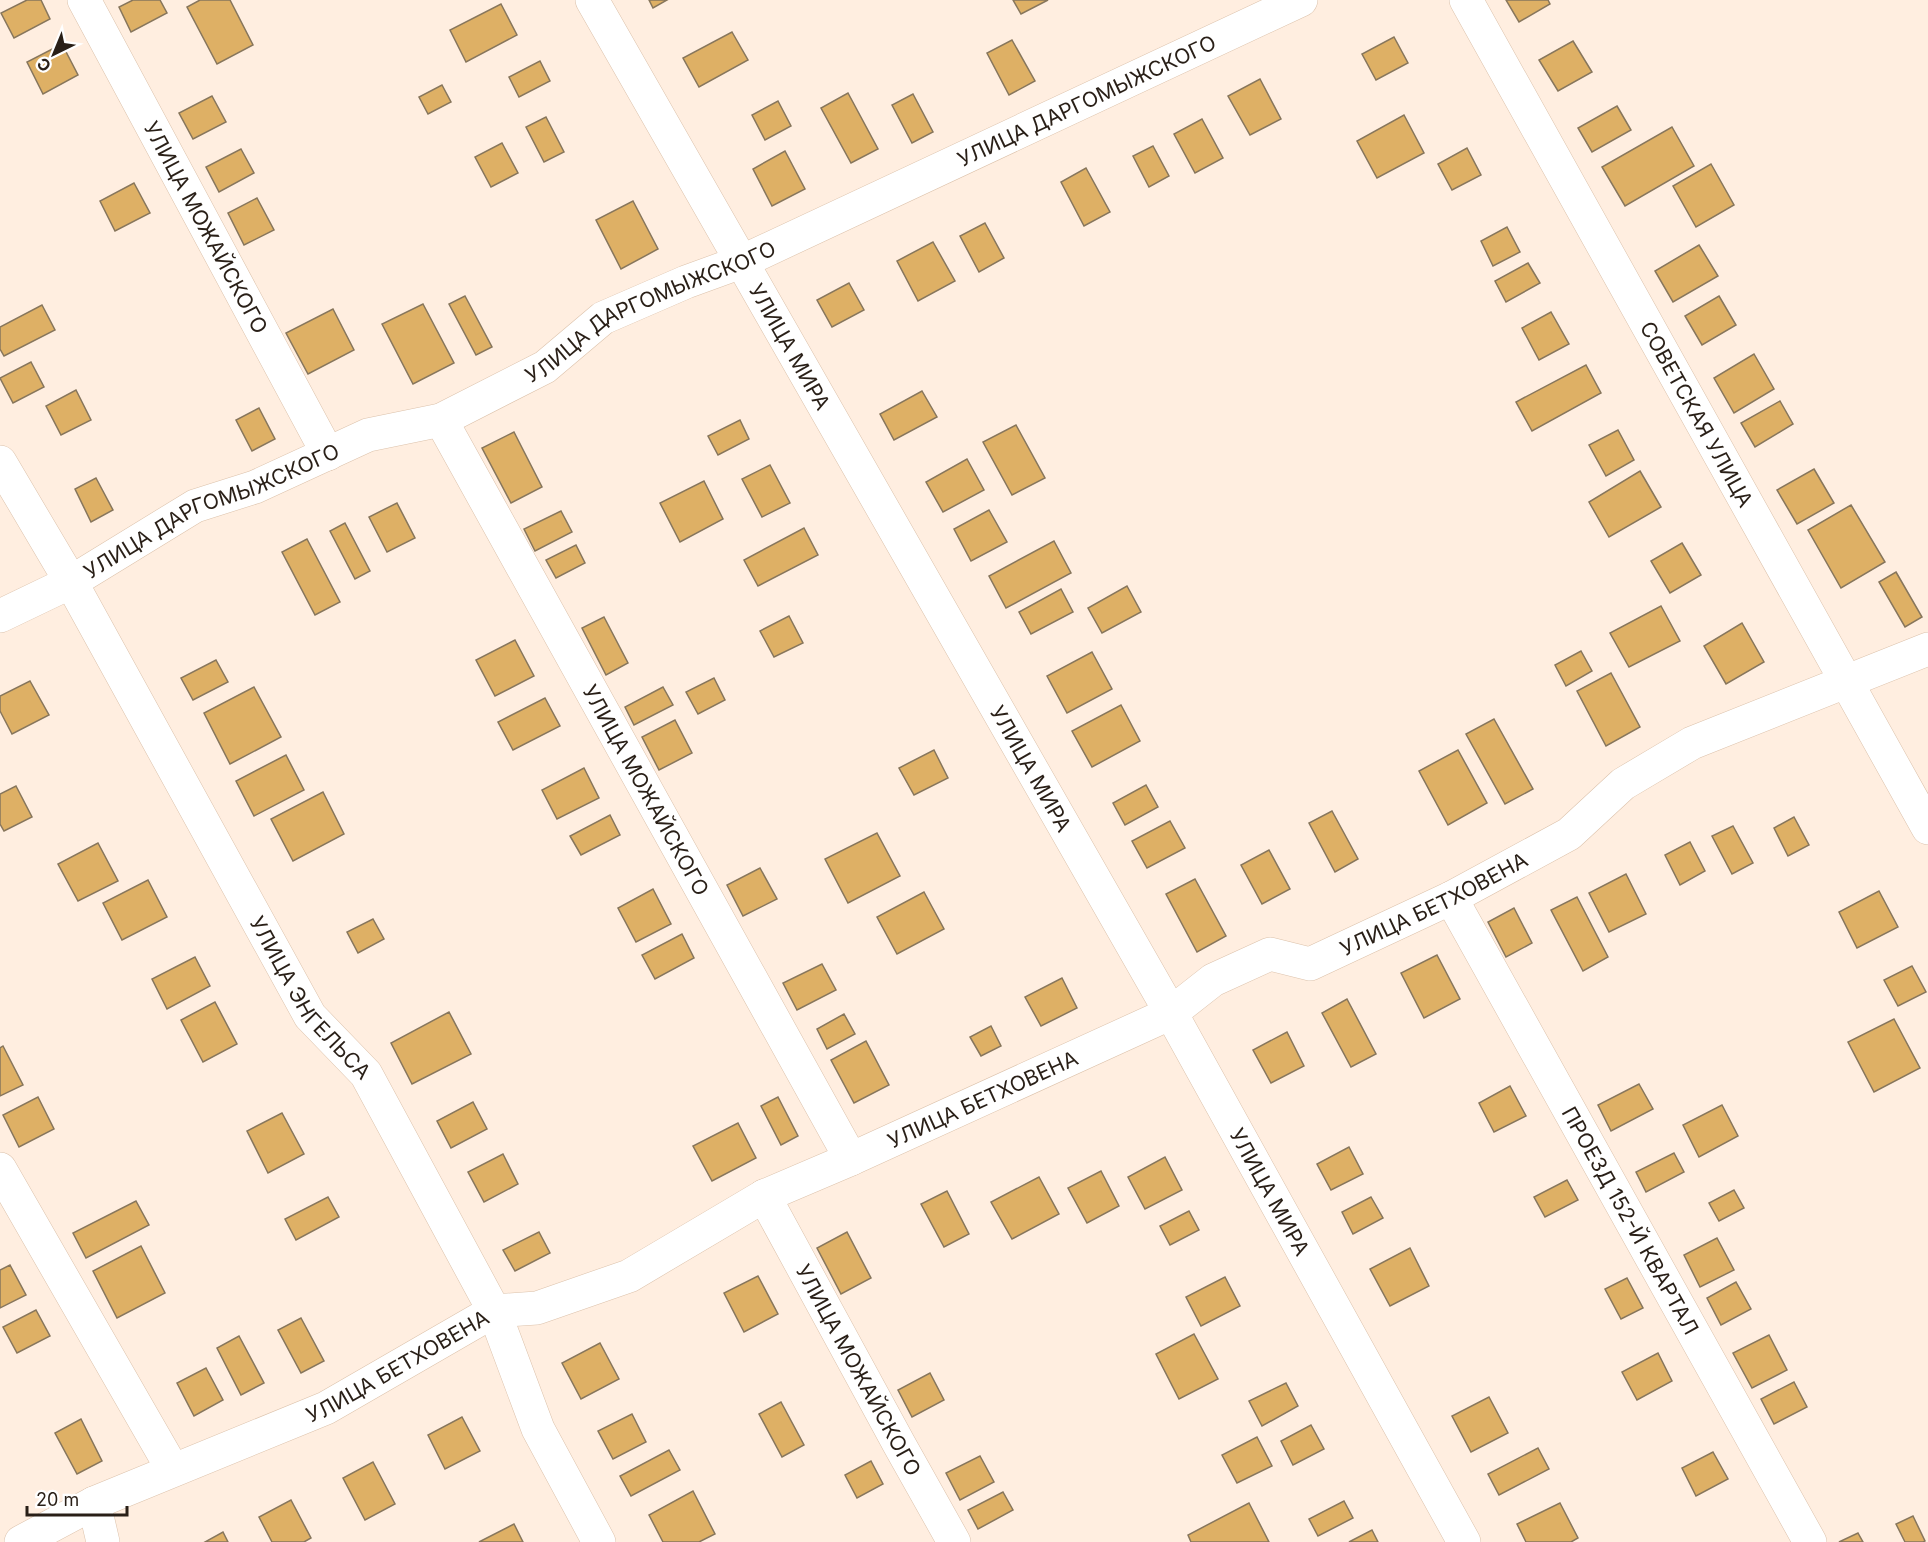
<svg xmlns="http://www.w3.org/2000/svg" width="1928" height="1542" font-family="Inter,sans-serif">
<rect width="100%" height="100%" fill="#ffeee0"/>
<g fill="#deb065" stroke="#87765c" stroke-width="1.5">
<path d="M27 0H41L50 19 14 38 1 13Z"/>
<path d="M133 0H160L167 13 131 32 119 7Z"/>
<path d="M200 0H230L253 45 217 64 187 7Z"/>
<path d="M649 0H667L653 8Z"/>
<path d="M1013 0H1048L1021 14Z"/>
<path d="M1506 0H1548L1550 4 1519 22Z"/>
<path d="M501 4 517 35 466 62 450 30Z"/>
<path d="M732 32 748 60 699 87 683 58Z"/>
<path d="M1394 37 1408 63 1376 80 1362 54Z"/>
<path d="M1012 40 1035 81 1009 95 987 53Z"/>
<path d="M1573 41 1592 72 1558 91 1539 60Z"/>
<path d="M62 44 78 75 43 94 27 62Z"/>
<path d="M540 61 550 81 519 97 509 77Z"/>
<path d="M1260 79 1281 119 1250 135 1228 96Z"/>
<path d="M442 85 451 102 428 114 419 97Z"/>
<path d="M848 93 878 149 851 163 821 108Z"/>
<path d="M913 94 933 132 912 143 892 105Z"/>
<path d="M212 96 226 122 193 139 179 113Z"/>
<path d="M778 101 791 126 765 140 752 115Z"/>
<path d="M1617 106 1631 130 1592 152 1578 128Z"/>
<path d="M1404 115 1424 153 1377 178 1357 141Z"/>
<path d="M546 117 564 152 544 162 526 127Z"/>
<path d="M1202 119 1223 158 1195 173 1174 134Z"/>
<path d="M1672 127 1694 166 1625 206 1602 167Z"/>
<path d="M502 143 518 173 491 187 475 157Z"/>
<path d="M1153 146 1169 176 1149 187 1133 156Z"/>
<path d="M1467 148 1481 175 1452 190 1438 164Z"/>
<path d="M241 149 254 173 219 192 206 167Z"/>
<path d="M785 151 805 189 772 206 753 169Z"/>
<path d="M1711 164 1734 205 1696 227 1673 186Z"/>
<path d="M1086 168 1110 212 1084 226 1061 182Z"/>
<path d="M134 183 150 213 115 231 100 201Z"/>
<path d="M257 198 274 230 244 245 228 213Z"/>
<path d="M633 201 658 249 621 269 596 220Z"/>
<path d="M985 223 1004 258 979 272 960 236Z"/>
<path d="M1507 227 1520 252 1493 266 1481 241Z"/>
<path d="M933 242 955 281 918 301 897 261Z"/>
<path d="M1699 245 1718 276 1673 302 1655 271Z"/>
<path d="M1528 263 1540 283 1506 302 1495 281Z"/>
<path d="M849 283 864 310 832 327 817 300Z"/>
<path d="M465 296 492 347 476 355 449 304Z"/>
<path d="M1719 296 1736 325 1702 345 1685 316Z"/>
<path d="M423 304 454 363 413 384 382 324Z"/>
<path d="M42 305 55 330 4 356 0 349V327Z"/>
<path d="M333 309 354 350 308 374 286 333Z"/>
<path d="M1551 312 1569 344 1539 360 1522 328Z"/>
<path d="M1754 354 1774 389 1734 413 1714 378Z"/>
<path d="M31 362 44 387 13 403 0 378Z"/>
<path d="M1586 365 1601 393 1532 431 1516 402Z"/>
<path d="M76 390 91 420 61 435 46 406Z"/>
<path d="M922 391 937 417 894 440 880 414Z"/>
<path d="M1780 401 1793 424 1755 447 1741 423Z"/>
<path d="M259 408 275 439 252 451 236 420Z"/>
<path d="M740 420 749 439 718 455 708 436Z"/>
<path d="M1016 425 1045 478 1012 495 983 442Z"/>
<path d="M1618 430 1634 460 1606 476 1589 445Z"/>
<path d="M514 432 542 487 511 503 482 448Z"/>
<path d="M967 459 984 490 943 512 926 482Z"/>
<path d="M770 465 790 503 762 517 742 479Z"/>
<path d="M1814 469 1834 503 1797 524 1777 490Z"/>
<path d="M1640 471 1661 507 1609 537 1589 502Z"/>
<path d="M96 478 113 510 91 522 75 489Z"/>
<path d="M704 481 723 519 680 542 660 503Z"/>
<path d="M397 503 415 538 387 552 369 517Z"/>
<path d="M1851 505 1885 562 1841 588 1808 530Z"/>
<path d="M989 510 1007 542 971 561 954 529Z"/>
<path d="M561 511 572 532 535 551 524 529Z"/>
<path d="M345 523 370 571 355 579 330 531Z"/>
<path d="M804 528 818 555 758 586 744 560Z"/>
<path d="M307 539 340 602 315 615 282 552Z"/>
<path d="M1054 541 1071 573 1006 608 989 576Z"/>
<path d="M1682 543 1701 575 1670 593 1651 561Z"/>
<path d="M576 545 585 563 556 578 546 560Z"/>
<path d="M1896 572 1922 617 1905 627 1879 582Z"/>
<path d="M1127 586 1141 612 1102 633 1088 608Z"/>
<path d="M1061 589 1073 612 1031 634 1019 612Z"/>
<path d="M1661 606 1680 641 1629 667 1610 633Z"/>
<path d="M789 616 803 643 774 657 760 631Z"/>
<path d="M604 617 628 663 606 675 582 628Z"/>
<path d="M1742 623 1764 662 1726 684 1704 646Z"/>
<path d="M515 640 534 676 495 696 476 660Z"/>
<path d="M1581 651 1592 671 1566 686 1555 665Z"/>
<path d="M1092 652 1112 689 1067 713 1047 676Z"/>
<path d="M216 660 228 682 193 700 181 678Z"/>
<path d="M1611 673 1640 727 1606 746 1577 691Z"/>
<path d="M714 678 725 700 698 714 686 692Z"/>
<path d="M30 681 49 715 12 734 0 711V696Z"/>
<path d="M254 687 281 737 230 764 204 713Z"/>
<path d="M663 687 673 705 634 725 625 707Z"/>
<path d="M545 698 560 726 513 750 498 722Z"/>
<path d="M1121 705 1140 741 1092 767 1072 731Z"/>
<path d="M1494 719 1533 789 1505 804 1466 734Z"/>
<path d="M675 720 692 753 659 770 642 737Z"/>
<path d="M934 750 948 778 914 795 899 768Z"/>
<path d="M1458 750 1487 803 1448 825 1419 771Z"/>
<path d="M286 755 304 790 254 816 236 781Z"/>
<path d="M584 768 599 798 557 819 542 790Z"/>
<path d="M1146 785 1158 807 1125 825 1113 803Z"/>
<path d="M16 786 32 817 4 831 0 824V794Z"/>
<path d="M323 792 344 834 293 861 271 819Z"/>
<path d="M1332 811 1358 859 1335 872 1309 823Z"/>
<path d="M610 815 620 835 581 855 570 836Z"/>
<path d="M1794 817 1809 845 1788 856 1774 828Z"/>
<path d="M1170 821 1185 848 1147 868 1132 841Z"/>
<path d="M1733 826 1753 863 1732 874 1712 836Z"/>
<path d="M877 833 900 876 848 903 825 859Z"/>
<path d="M1690 842 1705 871 1680 885 1665 855Z"/>
<path d="M98 843 118 881 78 901 58 864Z"/>
<path d="M1269 850 1290 889 1262 904 1241 865Z"/>
<path d="M760 868 777 899 743 916 727 885Z"/>
<path d="M1626 874 1646 914 1609 932 1589 893Z"/>
<path d="M1195 879 1226 936 1197 952 1166 894Z"/>
<path d="M148 880 167 917 122 940 103 903Z"/>
<path d="M653 889 671 924 636 942 618 908Z"/>
<path d="M1879 891 1898 927 1857 948 1839 912Z"/>
<path d="M924 892 944 929 897 954 877 917Z"/>
<path d="M1577 897 1608 957 1583 971 1551 910Z"/>
<path d="M1514 908 1532 943 1506 957 1488 922Z"/>
<path d="M373 919 384 939 358 953 347 932Z"/>
<path d="M682 934 694 958 655 979 642 955Z"/>
<path d="M1437 955 1460 999 1424 1018 1401 973Z"/>
<path d="M195 957 210 986 167 1009 152 979Z"/>
<path d="M822 964 836 990 797 1010 783 983Z"/>
<path d="M1912 966 1926 992 1898 1006 1884 980Z"/>
<path d="M1062 978 1077 1008 1041 1026 1025 997Z"/>
<path d="M1347 999 1376 1054 1351 1067 1322 1013Z"/>
<path d="M215 1002 237 1044 203 1062 181 1020Z"/>
<path d="M449 1012 471 1054 412 1084 391 1043Z"/>
<path d="M844 1014 855 1034 827 1049 817 1029Z"/>
<path d="M1894 1019 1920 1068 1874 1092 1848 1042Z"/>
<path d="M991 1026 1001 1046 981 1056 970 1037Z"/>
<path d="M1287 1032 1304 1066 1271 1083 1253 1050Z"/>
<path d="M866 1041 889 1085 854 1103 831 1060Z"/>
<path d="M3 1046 23 1085 0 1096V1048Z"/>
<path d="M1639 1084 1653 1109 1611 1131 1598 1105Z"/>
<path d="M1510 1086 1526 1116 1494 1132 1479 1103Z"/>
<path d="M38 1097 54 1129 19 1147 3 1115Z"/>
<path d="M778 1097 798 1136 781 1145 761 1106Z"/>
<path d="M473 1102 487 1129 451 1148 437 1121Z"/>
<path d="M1722 1105 1738 1136 1699 1157 1683 1125Z"/>
<path d="M282 1113 304 1154 268 1173 247 1131Z"/>
<path d="M738 1123 756 1158 712 1181 693 1146Z"/>
<path d="M1349 1147 1363 1174 1331 1190 1317 1164Z"/>
<path d="M1674 1153 1684 1172 1646 1192 1636 1172Z"/>
<path d="M503 1154 518 1184 484 1202 468 1172Z"/>
<path d="M1165 1157 1182 1190 1145 1209 1128 1177Z"/>
<path d="M1101 1171 1119 1206 1087 1223 1068 1188Z"/>
<path d="M1039 1177 1059 1214 1012 1239 991 1202Z"/>
<path d="M1567 1180 1578 1200 1545 1217 1534 1197Z"/>
<path d="M1734 1190 1744 1208 1719 1221 1709 1203Z"/>
<path d="M947 1191 969 1234 944 1247 921 1204Z"/>
<path d="M328 1197 339 1217 296 1240 285 1219Z"/>
<path d="M1371 1197 1383 1218 1353 1234 1342 1212Z"/>
<path d="M136 1201 149 1225 86 1258 73 1233Z"/>
<path d="M1189 1211 1199 1230 1170 1245 1160 1226Z"/>
<path d="M539 1232 550 1253 515 1271 503 1250Z"/>
<path d="M847 1232 871 1278 841 1294 817 1248Z"/>
<path d="M1717 1238 1734 1270 1700 1287 1684 1255Z"/>
<path d="M141 1246 165 1293 117 1318 93 1271Z"/>
<path d="M1410 1248 1429 1286 1390 1306 1370 1269Z"/>
<path d="M10 1265 26 1295 0 1308V1270Z"/>
<path d="M758 1276 778 1314 744 1332 724 1293Z"/>
<path d="M1225 1277 1240 1306 1201 1326 1186 1297Z"/>
<path d="M1627 1278 1643 1308 1621 1319 1605 1289Z"/>
<path d="M1736 1282 1751 1309 1721 1325 1707 1298Z"/>
<path d="M36 1310 50 1336 17 1353 3 1327Z"/>
<path d="M301 1318 324 1361 301 1373 278 1330Z"/>
<path d="M1194 1334 1218 1379 1179 1399 1156 1354Z"/>
<path d="M1769 1335 1787 1370 1752 1388 1733 1353Z"/>
<path d="M239 1336 264 1383 241 1395 217 1348Z"/>
<path d="M600 1343 619 1379 581 1399 562 1363Z"/>
<path d="M1658 1353 1672 1381 1637 1400 1622 1372Z"/>
<path d="M206 1368 223 1400 194 1416 177 1383Z"/>
<path d="M930 1373 944 1400 912 1417 898 1390Z"/>
<path d="M1794 1382 1807 1407 1774 1424 1761 1399Z"/>
<path d="M1286 1383 1298 1406 1262 1426 1249 1401Z"/>
<path d="M1489 1397 1508 1433 1471 1452 1452 1416Z"/>
<path d="M781 1402 804 1445 782 1457 759 1414Z"/>
<path d="M632 1414 646 1442 613 1459 598 1431Z"/>
<path d="M462 1417 480 1451 445 1469 428 1435Z"/>
<path d="M81 1419 102 1461 77 1474 55 1433Z"/>
<path d="M1311 1425 1324 1449 1293 1465 1281 1441Z"/>
<path d="M1257 1437 1272 1466 1237 1483 1222 1455Z"/>
<path d="M1538 1448 1549 1469 1499 1495 1488 1474Z"/>
<path d="M669 1450 680 1470 631 1496 620 1476Z"/>
<path d="M1713 1452 1728 1479 1696 1496 1682 1468Z"/>
<path d="M980 1456 994 1482 960 1500 946 1473Z"/>
<path d="M871 1461 883 1484 857 1498 845 1475Z"/>
<path d="M373 1462 395 1504 365 1520 343 1478Z"/>
<path d="M693 1491 715 1534 699 1542H663L649 1515Z"/>
<path d="M1003 1492 1013 1510 978 1529 968 1510Z"/>
<path d="M291 1500 311 1538 304 1542H272L259 1517Z"/>
<path d="M1344 1501 1353 1518 1318 1536 1309 1519Z"/>
<path d="M1249 1503 1269 1542H1191L1188 1535Z"/>
<path d="M1560 1503 1578 1538 1571 1542H1526L1517 1524Z"/>
<path d="M1913 1516 1925 1541 1923 1542H1905L1896 1524Z"/>
<path d="M514 1524 523 1542H479Z"/>
<path d="M1372 1530 1378 1542H1349Z"/>
<path d="M223 1532 228 1542H205Z"/>
<path d="M1858 1533 1863 1542H1839Z"/>
</g>
<g fill="none" stroke-linecap="round" stroke-linejoin="round">
<defs>
<g id="street">
<path id="s1" d="M84 0 328 454"/>
<path id="s2" d="M592 0 1171 1013 1464 1542"/>
<path id="s3" d="M1466 0 1928 828"/>
<path id="s4" d="M441 420 851 1159"/>
<path id="s5" d="M0 462 71 582 310 1016 366 1074 494 1311 538 1429 599 1542"/>
<path id="s6" d="M0 616 71 582 195 506 255 487 368 435 441 420 545 367 603 318 686 282 741 262 1301 0"/>
<path id="s7" d="M1451 898 1810 1542"/>
<path d="M0 1169 173 1470"/>
<path id="s8" d="M764 1196 899 1444 954 1542"/>
<path d="M94 1503 103 1542"/>
<path id="s9" d="M21 1542 94 1503 326 1408 494 1311 537 1308 629 1276 764 1196 851 1159 1171 1013 1213 980 1270 954 1310 964 1451 898 1569 834 1623 784 1692 743 1928 649"/>
</g>
</defs>
<use href="#street" stroke="#dcc2ab" stroke-width="34"/>
<use href="#street" stroke="#fff" stroke-width="33"/>
</g>
<g text-anchor="middle" dominant-baseline="central" stroke-width="4.5" stroke-linejoin="round" paint-order="stroke">
<g font-size="21" fill="#291f17" stroke="#fff">
<text stroke="none"><textPath href="#s6" startOffset="1209">УЛИЦА ДАРГОМЫЖСКОГО</textPath></text>
<text stroke="none"><textPath href="#s1" startOffset="258">УЛИЦА МОЖАЙСКОГО</textPath></text>
<text stroke="none"><textPath href="#s6" startOffset="723">УЛИЦА ДАРГОМЫЖСКОГО</textPath></text>
<text stroke="none"><textPath href="#s2" startOffset="399">УЛИЦА МИРА</textPath></text>
<text stroke="none"><textPath href="#s3" startOffset="474">СОВЕТСКАЯ УЛИЦА</textPath></text>
<text stroke="none"><textPath href="#s6" startOffset="237">УЛИЦА ДАРГОМЫЖСКОГО</textPath></text>
<text stroke="none"><textPath href="#s2" startOffset="885">УЛИЦА МИРА</textPath></text>
<text stroke="none"><textPath href="#s4" startOffset="423">УЛИЦА МОЖАЙСКОГО</textPath></text>
<text stroke="none"><textPath href="#s9" startOffset="1566">УЛИЦА БЕТХОВЕНА</textPath></text>
<text stroke="none"><textPath href="#s5" startOffset="620">УЛИЦА ЭНГЕЛЬСА</textPath></text>
<text stroke="none"><textPath href="#s9" startOffset="1064">УЛИЦА БЕТХОВЕНА</textPath></text>
<text stroke="none"><textPath href="#s2" startOffset="1371">УЛИЦА МИРА</textPath></text>
<text stroke="none"><textPath href="#s7" startOffset="369">ПРОЕЗД 152-Й КВАРТАЛ</textPath></text>
<text stroke="none"><textPath href="#s9" startOffset="416">УЛИЦА БЕТХОВЕНА</textPath></text>
<text stroke="none"><textPath href="#s8" startOffset="198">УЛИЦА МОЖАЙСКОГО</textPath></text>
</g>
</g>
<g transform="translate(54 54) rotate(223)" stroke="#ffffff" stroke-width="4.5" paint-order="stroke">
<path d="M0-4.5L10 22L0 15L-10 22Z" fill="#291f17"/>
<text y="-9" font-size="16" font-weight="bold" text-anchor="middle" fill="#291f17">С</text>
</g>
<path d="M27 1506v9h100v-9" fill="none" stroke="#291f17" stroke-width="3"/>
<text x="36" y="1506" font-size="18" fill="#291f17" stroke="#ffffff" stroke-width="4.5" paint-order="stroke">20 m</text>
</svg>
